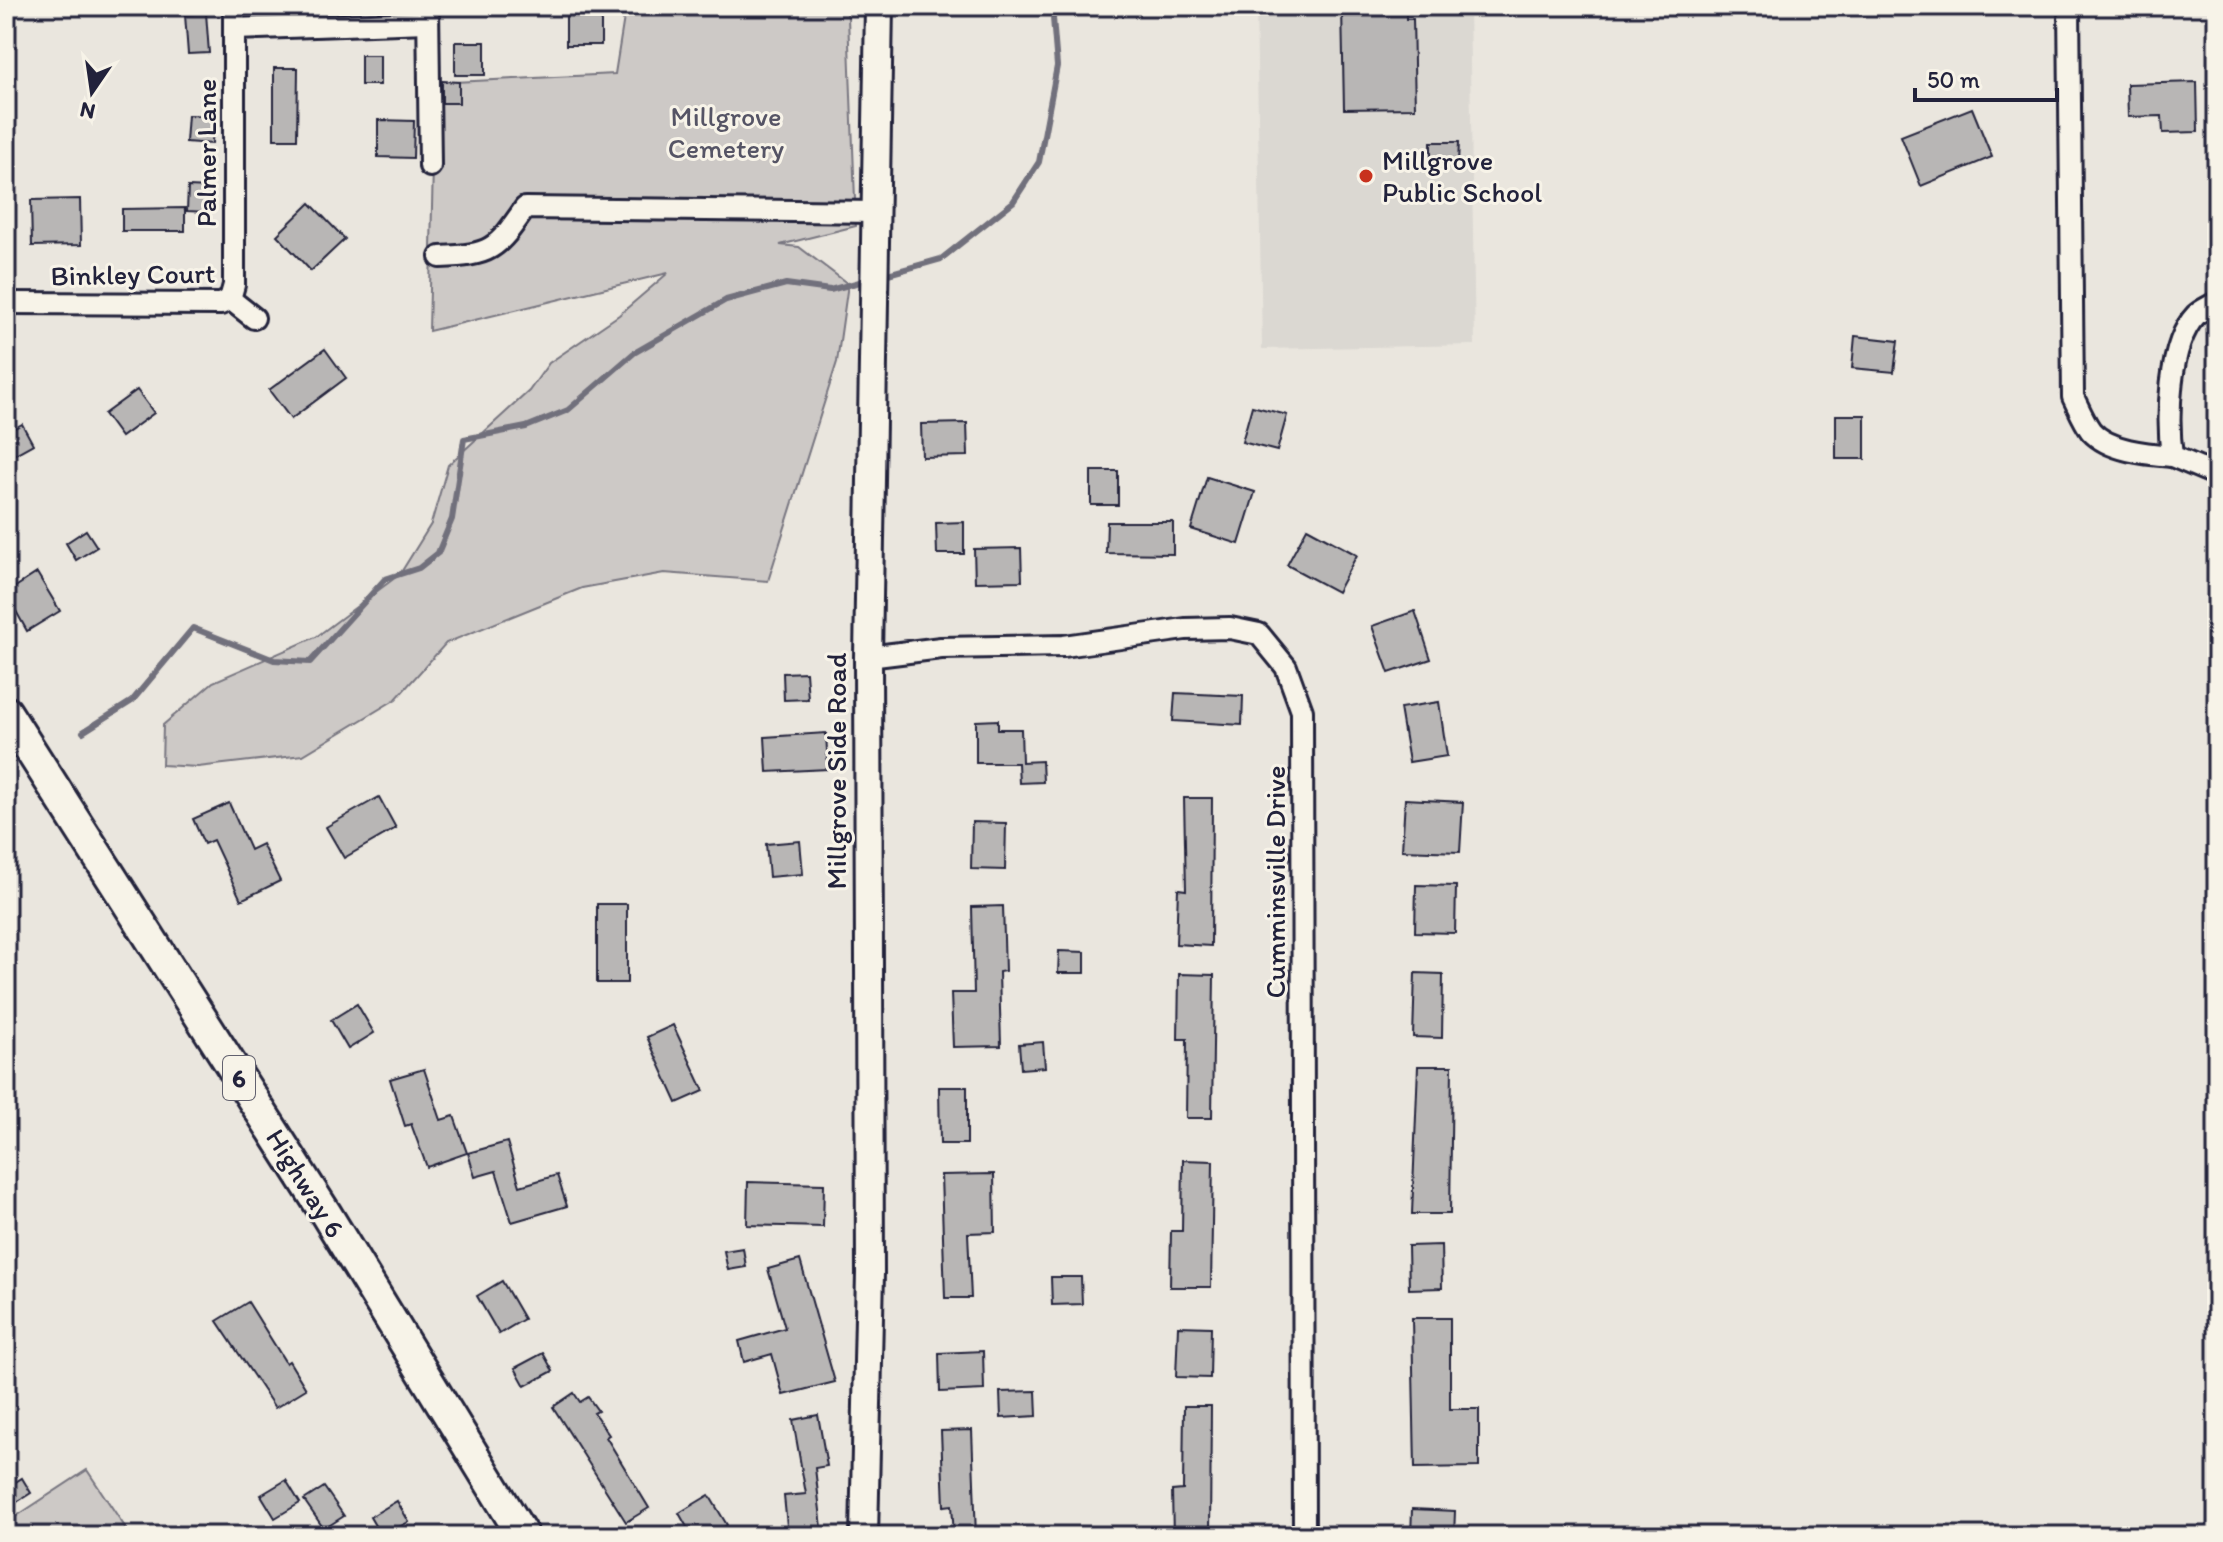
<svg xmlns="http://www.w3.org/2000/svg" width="2223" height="1542" font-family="Itim,sans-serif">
<rect width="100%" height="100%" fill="#eae6de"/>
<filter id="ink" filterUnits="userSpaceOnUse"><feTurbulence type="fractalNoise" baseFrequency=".0125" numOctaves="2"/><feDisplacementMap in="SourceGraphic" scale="16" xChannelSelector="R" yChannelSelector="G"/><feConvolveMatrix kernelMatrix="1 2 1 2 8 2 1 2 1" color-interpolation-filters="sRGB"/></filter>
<g filter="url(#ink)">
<path fill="#dbd8d2" d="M1256 6H1469L1475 345 1262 349Z"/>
<g fill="#cdc9c6" stroke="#787680" stroke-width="2">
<path d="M845 6 848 17 856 226 780 245 799 247 848 284 837 362 768 581 664 573 582 588 446 643 396 699 303 755 198 767 162 765 163 725 213 682 316 637 400 574 431 524 448 465 529 391 549 363 619 315 668 273 429 331 435 83 615 74 625 11Z"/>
<path d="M87 1470 131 1536H6V1523Z"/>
</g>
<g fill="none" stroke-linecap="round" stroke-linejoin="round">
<g stroke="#716f7b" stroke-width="6">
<path d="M881 276 941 259 1013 202 1039 162 1057 66 1052 6"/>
<path d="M83 732 132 701 193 628 274 660 310 662 385 579 419 568 438 553 452 519 464 439 526 427 568 410 634 353 726 300 786 284 830 290 867 280"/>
</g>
</g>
<g fill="#b8b6b5" stroke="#22223b" stroke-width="2">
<path d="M1342 6H1406V19H1413L1415 108 1344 109Z"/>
<rect x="566" y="12" width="35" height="33"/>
<path d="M206 13 209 53 188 54 185 15Z"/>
<rect x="455" y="42" width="30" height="33"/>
<rect x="361" y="55" width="19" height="30"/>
<path d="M274 68H298L297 139H274Z"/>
<path d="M442 81 459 82V103H442Z"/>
<path d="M2197 82 2198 132 2163 133 2162 116 2128 117 2127 84Z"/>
<path d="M1972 108 1992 157 1921 186 1901 136Z"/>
<path d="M188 115 213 116 212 144 186 142Z"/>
<path d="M378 120 414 121 413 158 378 157Z"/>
<path d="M1431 142H1459L1458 163 1431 162Z"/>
<path d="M188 187 209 188 208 212 187 211Z"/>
<path d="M80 199 81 245 32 246 31 200Z"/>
<path d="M310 203 345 239 311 271 277 235Z"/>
<path d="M185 208V231H122V209Z"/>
<path d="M1855 336 1898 341 1894 372 1852 368Z"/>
<path d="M325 349 346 378 291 419 269 390Z"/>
<path d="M137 390 154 413 121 437 104 414Z"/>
<path d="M1252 406 1287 415 1277 451 1242 442Z"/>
<rect x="1836" y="415" width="29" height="44"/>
<path d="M967 423 968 456 922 457 921 424Z"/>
<path d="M22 424 33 444 6 459V433Z"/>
<rect x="1091" y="471" width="27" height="34"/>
<path d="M1207 477 1255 492 1239 544 1191 529Z"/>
<path d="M964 522V554H937L936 523Z"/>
<path d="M1107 522H1173V554L1106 553Z"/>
<path d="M1307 528 1357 555 1337 592 1287 565Z"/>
<path d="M86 530 97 547 76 560 66 543Z"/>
<path d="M1021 548 1022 581 975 582 974 549Z"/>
<path d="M37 573 60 611 27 631 6 593Z"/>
<path d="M1415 611 1431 659 1389 673 1372 626Z"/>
<path d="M806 672 808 699 784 700 783 673Z"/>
<path d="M1175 693 1243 696 1242 725 1173 721Z"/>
<path d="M1439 702 1447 756 1409 762 1400 708Z"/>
<path d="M998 720V729H1021L1022 762 1042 761 1043 782 1019 783 1018 763H976V721Z"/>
<path d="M826 733 828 769 767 772 765 737Z"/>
<path d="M379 797 396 828 344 858 326 827Z"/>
<path d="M1184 798H1212L1211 946 1176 944 1178 889 1186 890Z"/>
<path d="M1405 799 1463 802 1460 852 1402 850Z"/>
<path d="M229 803 250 850 262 844 280 881 241 900 213 840 204 844 193 819Z"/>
<path d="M972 822 1006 823 1005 870 971 869Z"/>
<path d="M800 841 803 874 769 877 766 844Z"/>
<path d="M1416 885 1456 886 1455 933 1415 932Z"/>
<rect x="597" y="904" width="30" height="79"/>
<path d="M1003 906 1005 971 999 972 1001 1046 953 1047 951 993H974L972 907Z"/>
<path d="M1059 951 1085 952V973H1058Z"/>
<path d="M1415 973 1443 974 1442 1038 1413 1037Z"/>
<path d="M1179 974 1214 975 1212 1118H1186L1187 1039H1178Z"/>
<path d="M357 1004 374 1033 348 1049 331 1020Z"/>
<path d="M673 1025 704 1091 677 1103 647 1037Z"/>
<path d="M1043 1042 1045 1067 1021 1069 1019 1044Z"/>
<path d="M1418 1066H1452L1450 1214H1412Z"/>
<path d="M424 1069 441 1120 454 1116 467 1153 427 1167 411 1124 405 1126 390 1079Z"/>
<path d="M939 1087H967V1144H940Z"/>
<path d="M507 1142 520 1186 557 1175 567 1206 512 1222 496 1171 475 1177 468 1153Z"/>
<path d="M1183 1160 1213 1161 1211 1287H1170L1171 1231H1182Z"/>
<path d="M994 1174 995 1232 968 1233 971 1298H945L941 1175Z"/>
<path d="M748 1182 824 1184 823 1227 747 1225Z"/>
<path d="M1441 1245 1442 1288 1409 1289 1408 1246Z"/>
<path d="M743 1248 746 1267 728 1270 724 1251Z"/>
<path d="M800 1260 835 1382 783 1395 772 1354 744 1362 739 1341 785 1328 768 1269Z"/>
<path d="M1051 1277H1081L1082 1304 1052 1305Z"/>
<path d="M502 1281 524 1319 499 1334 477 1296Z"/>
<path d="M248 1302 286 1363 289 1361 306 1389 275 1408 217 1321Z"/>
<path d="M1412 1318H1450V1409H1479V1467L1415 1468Z"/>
<path d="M1178 1326 1211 1327 1210 1378 1176 1377Z"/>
<path d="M983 1351 984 1390 940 1392 939 1353Z"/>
<path d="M543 1353 553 1371 525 1386 515 1368Z"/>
<path d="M1036 1391 1037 1416 1001 1418 1000 1392Z"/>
<path d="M574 1393 580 1402 588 1397 598 1411 594 1413 609 1435 606 1437 649 1508 626 1522 553 1407Z"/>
<path d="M1184 1406H1211L1210 1536H1173L1172 1491 1183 1490Z"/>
<path d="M818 1415 827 1466 815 1468 823 1536H788L784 1496 806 1494 793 1420Z"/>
<path d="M972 1430 976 1536H954L952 1505 944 1506 941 1431Z"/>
<path d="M22 1478 31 1493 6 1509V1488Z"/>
<path d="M286 1480 300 1503 275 1518 261 1495Z"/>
<path d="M324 1487 344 1516 324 1529 304 1500Z"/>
<path d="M709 1495 727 1525 710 1536H692L679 1513Z"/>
<path d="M397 1501 409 1522 381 1536 370 1517Z"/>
<path d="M1412 1509 1455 1511 1454 1536H1411Z"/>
</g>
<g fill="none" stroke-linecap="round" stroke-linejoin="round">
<defs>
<g id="minor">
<path d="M428 6 430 166"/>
<path d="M2069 6 2073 397C2078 407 2084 422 2091 431 2109 451 2147 454 2172 456"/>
<path d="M234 29 427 22"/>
<path d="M440 257C491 255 496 250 525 208L876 212"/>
<path d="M230 299 234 285V6"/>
<path d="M230 299 254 318"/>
<path d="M2217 302C2211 306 2201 310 2196 315 2168 344 2167 419 2172 456L2217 475"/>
<path d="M6 303 221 304 230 299"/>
<path d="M868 657 941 648 1064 646 1185 629 1230 628 1259 634 1286 667 1302 711 1304 1536"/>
</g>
<path id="major" d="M864 1536 870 1273 868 657 879 6"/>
<path id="highway" d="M6 712 326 1214 523 1536"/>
</defs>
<use href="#minor" stroke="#22223b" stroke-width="26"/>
<use href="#major" stroke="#22223b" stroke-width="32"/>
<use href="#highway" stroke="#22223b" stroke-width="36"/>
<use href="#minor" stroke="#f7f3e8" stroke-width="20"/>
<use href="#major" stroke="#f7f3e8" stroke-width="26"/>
<use href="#highway" stroke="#f7f3e8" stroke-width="30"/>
</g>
</g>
<circle fill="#c8321e" stroke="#f7f3e8" stroke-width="3" cx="1366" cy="176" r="8"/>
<g text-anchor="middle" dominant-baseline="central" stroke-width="6" stroke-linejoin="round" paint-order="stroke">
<rect fill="#f7f3e8" stroke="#62616f" stroke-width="2" x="223" y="1056" width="32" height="44" rx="6"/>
<g font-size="26" font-weight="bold" fill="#22223b">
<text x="239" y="1078">6</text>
</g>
<g font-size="28" fill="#555465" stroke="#f7f3e8">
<text x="726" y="116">Millgrove<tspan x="726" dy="32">Cemetery</tspan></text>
</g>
<g font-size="28" fill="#22223b" stroke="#f7f3e8">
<text transform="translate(206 153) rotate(-90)">Palmer Lane</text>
<text transform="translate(133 274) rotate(-1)">Binkley Court</text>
<text transform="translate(836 771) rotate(-90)">Millgrove Side Road</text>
<text transform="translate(1275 882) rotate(-90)">Cumminsville Drive</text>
<text transform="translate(306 1183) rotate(58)">Highway 6</text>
</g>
<g font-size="28" fill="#22223b" stroke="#f7f3e8" text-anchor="start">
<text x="1382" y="160">Millgrove<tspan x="1382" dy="32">Public School</tspan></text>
</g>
</g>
<rect width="2223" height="1542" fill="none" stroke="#f7f3e8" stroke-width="32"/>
<rect x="16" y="16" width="2191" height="1510" fill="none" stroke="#22223b" stroke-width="3" filter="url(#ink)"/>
<g transform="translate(92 92) rotate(193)" stroke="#f7f3e8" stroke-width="6" paint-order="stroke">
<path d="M0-6L14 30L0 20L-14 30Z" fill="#22223b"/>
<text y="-12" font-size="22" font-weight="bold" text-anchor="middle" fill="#22223b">N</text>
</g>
<path d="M1915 88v12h142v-12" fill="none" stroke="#22223b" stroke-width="4"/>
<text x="1927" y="88" font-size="24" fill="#22223b" stroke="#f7f3e8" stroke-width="6" paint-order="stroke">50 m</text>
</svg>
